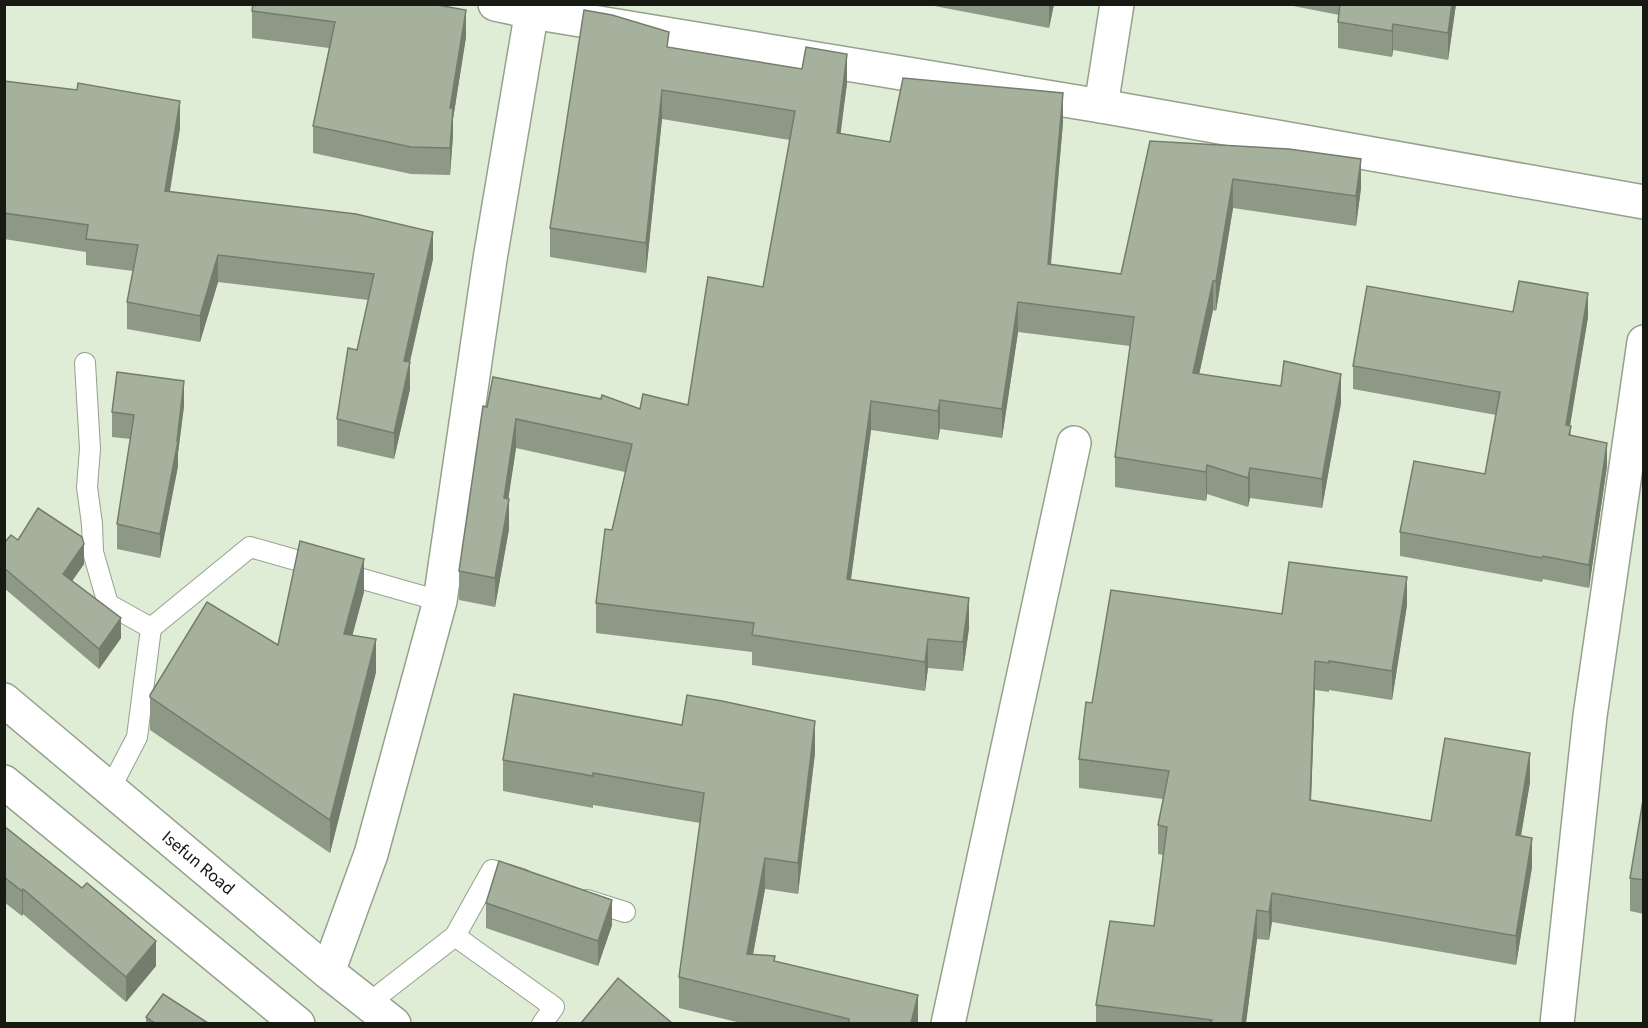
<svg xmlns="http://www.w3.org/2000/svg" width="1648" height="1028" font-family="'Source Sans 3',sans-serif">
<rect width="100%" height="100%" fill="#dfecd6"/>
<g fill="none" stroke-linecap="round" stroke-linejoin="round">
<defs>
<g id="service">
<path d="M85 363 90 449 87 487 92 524 93 552 108 604 151 628 250 547 440 601"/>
<path d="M110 789 137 737 151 628"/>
<path d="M587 900 625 912"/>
<path d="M455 936 554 1007 542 1024"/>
<path d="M369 1003 455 936 492 870 522 879"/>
</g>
<g id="minor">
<path d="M495 4 532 12 1101 106 1644 202"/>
<path d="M1101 106 1117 4"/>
<path d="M328 972 371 854 440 601 490 259 533 4"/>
<path d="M948 1024 1074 443"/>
<path d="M1557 1024 1590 716 1644 342"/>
</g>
<g id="tertiary">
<path d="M4 700 328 972 394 1024"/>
<path d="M4 782 298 1024"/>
</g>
</defs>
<use href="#service" stroke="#95a18c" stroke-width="22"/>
<use href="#minor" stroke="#95a18c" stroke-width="36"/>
<use href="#tertiary" stroke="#95a18c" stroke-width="36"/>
<use href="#service" stroke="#fff" stroke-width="20"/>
<use href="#minor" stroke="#fff" stroke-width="33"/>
<use href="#tertiary" stroke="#fff" stroke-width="33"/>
</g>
<g fill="#8e9886">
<path d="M924 4H1054L1049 28Z"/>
<path d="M1283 4H1456L1448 60 1393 50 1392 57 1338 48V22L1339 15Z"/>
<path d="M252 11 466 37 453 119V135L450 175 411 174 313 153V126L329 48 252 38Z"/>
<path d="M669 48 847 83 840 133 890 142 1063 122 1051 265 1121 274 1150 141 1361 188 1356 226 1233 208 1216 311 1213 310 1199 374 1341 403 1322 508 1250 498 1248 507 1207 494 1206 501 1115 487V457L1130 346 1018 332 1002 438 940 429 938 440 871 430 851 579 969 628 963 671 928 668 925 691 752 665V652L596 633V603L625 472 516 448 508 499 509 529 495 607 459 600V571L487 407 640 409 688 405 763 287 790 140 662 119 646 273 550 257V228Z"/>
<path d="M4 81 180 128 170 192 433 259 410 362V389L394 459 337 446V419L357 350 368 300 218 282 200 342 127 329V302L133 271 86 265V252L4 239Z"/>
<path d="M1513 312 1588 317 1570 426 1571 436 1607 466 1589 588 1543 579 1542 582 1400 556V532L1485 474 1496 415 1353 389V366Z"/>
<path d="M184 406 178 453V466L160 558 117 549V524L130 439 112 437V412Z"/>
<path d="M18 540 84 564 72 581 121 638 99 669 4 588V543Z"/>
<path d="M364 592 352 635 376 672 330 853 150 730V695L278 645Z"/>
<path d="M1407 605 1392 700 1329 690V692L1315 690 1311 800 1431 821 1530 782 1521 836 1532 867 1516 965 1272 922 1269 940 1257 939 1246 1023H1096V1005L1154 926 1163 855 1158 854V825L1163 799 1079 788V759L1092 703 1282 614Z"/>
<path d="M815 753 798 894 765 889 753 955 775 961 918 1023H741L679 1008V977L700 823 593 805V808L503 791V760Z"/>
<path d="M1644 794V914L1630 911V878Z"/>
<path d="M4 826 82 888 156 966 126 1002 23 914 22 916 4 902Z"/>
<path d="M486 903 612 925 598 966 486 928Z"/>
<path d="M146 1017 208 1023H146Z"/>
</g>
<g fill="#747c6d">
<path d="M1049 4H1054L1049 28Z"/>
<path d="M1452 4H1456L1448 60V33Z"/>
<path d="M466 10V37L453 119V135L450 175V108Z"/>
<path d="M1393 24V50L1392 57V31Z"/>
<path d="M847 54V83L837 162V133Z"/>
<path d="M662 90V119L646 273V243Z"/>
<path d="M1063 93V122L1048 294V264Z"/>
<path d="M180 101V128L165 218V191Z"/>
<path d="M1361 159V188L1356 226V196Z"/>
<path d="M1233 179V208L1216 311V281Z"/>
<path d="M433 232V259L404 387V361Z"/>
<path d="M218 255V282L200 342V316Z"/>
<path d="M1213 281V310L1193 403V373Z"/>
<path d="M1588 293V317L1566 449V425Z"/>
<path d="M1018 302V332L1002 438V409Z"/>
<path d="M410 362V389L394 459V433Z"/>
<path d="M1341 374V403L1322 508V479Z"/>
<path d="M184 381V406L178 453V466L160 558V534L177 441Z"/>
<path d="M940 400V429L938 440V411Z"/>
<path d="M871 401V430L847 608V579Z"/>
<path d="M516 419V448L504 528V498Z"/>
<path d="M1607 443V466L1589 588V565Z"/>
<path d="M1207 465V494L1206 501V472Z"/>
<path d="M1250 468V498L1248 507V478Z"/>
<path d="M509 499V529L495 607V578Z"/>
<path d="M84 544V564L63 594V574Z"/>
<path d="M364 559V592L344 667V634Z"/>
<path d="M1407 577V605L1392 700V671Z"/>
<path d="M969 598V628L963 671V642Z"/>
<path d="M121 618V638L99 669V649Z"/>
<path d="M376 639V672L330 853V820Z"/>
<path d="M928 639V668L925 691V662Z"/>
<path d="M1315 661V690L1310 828V800Z"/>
<path d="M815 721V753L798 894V863Z"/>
<path d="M1530 753V782L1516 864V835Z"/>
<path d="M1532 838V867L1516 965V936Z"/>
<path d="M765 858V889L747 986V954Z"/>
<path d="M23 889V914L22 916V891Z"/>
<path d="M1272 893V922L1269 940V912Z"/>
<path d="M612 900V925L598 966V941Z"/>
<path d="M1257 910V939L1246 1023H1242Z"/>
<path d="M156 941V966L126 1002V977Z"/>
<path d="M918 995V1023H911Z"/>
</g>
<g fill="#a5b19c" stroke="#747c6d" stroke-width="1.5">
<path d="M253 4H432L466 10 450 108H453L450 148 411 147 313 126 335 22 252 11Z"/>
<path d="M1340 4H1452L1448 33 1393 24 1392 31 1338 22Z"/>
<path d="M584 10 612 15 669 32 667 47 802 69 806 47 847 54 837 133 890 142 903 78 1063 93 1048 264 1121 274 1150 141 1289 149 1361 159 1356 196 1233 179 1216 281H1213L1193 373 1281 386 1284 361 1341 374 1322 479 1250 468 1248 478 1207 465 1206 472 1115 457 1134 317 1018 302 1002 409 940 400 938 411 871 401 847 579 969 598 963 642 928 639 925 662 752 635 754 623 596 603 605 529 612 530 632 444 516 419 504 498 509 499 495 578 459 571 483 406 487 407 493 377 601 399 602 395 640 409 643 394 688 405 708 277 763 287 795 111 662 90 646 243 550 228Z"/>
<path d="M4 81 77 90 78 83 180 101 165 191 356 214 433 232 404 361 410 362 394 433 337 419 348 348 357 350 374 274 218 255 200 316 127 302 138 245 86 239 88 225 4 213Z"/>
<path d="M1519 281 1588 293 1566 425 1571 426 1569 435 1607 443 1589 565 1543 556 1542 558 1400 532 1414 461 1485 474 1500 392 1353 366 1367 286 1513 312Z"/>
<path d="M117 372 184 381 177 441H178L160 534 117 524 134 415 112 412Z"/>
<path d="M38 508 82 537 84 544 63 574 121 618 99 649 4 568V543L11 535 18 540Z"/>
<path d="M300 541 364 559 344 634 376 639 330 820 150 697V695L207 602 278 645Z"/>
<path d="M1289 562 1407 577 1392 671 1329 661V663L1315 661 1310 800 1431 821 1445 738 1530 753 1516 835 1532 838 1516 936 1272 893 1269 912 1257 910 1242 1023H1210L1212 1020 1096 1005 1110 921 1154 926 1167 827 1158 825 1169 771 1079 759 1086 702 1092 703 1111 590 1282 614Z"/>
<path d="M514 694 682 725 687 695 722 701 815 721 798 863 765 858 747 954 775 956 774 961 918 995 911 1023H849V1019L679 977 704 793 593 773V776L503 760Z"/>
<path d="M1644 794V880L1630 878Z"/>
<path d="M4 826 82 888 87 883 156 941 126 977 23 889 22 891 4 877Z"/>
<path d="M499 861 612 900 598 941 486 903Z"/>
<path d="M618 978 672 1023H581Z"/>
<path d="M163 994 208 1023H155L146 1017Z"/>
</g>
<g text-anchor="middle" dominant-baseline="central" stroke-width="5" stroke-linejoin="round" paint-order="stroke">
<g font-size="18" fill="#161a12" stroke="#fff">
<text transform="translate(198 863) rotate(40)">Isefun Road</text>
</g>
</g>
<rect width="1648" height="1028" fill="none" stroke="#161a12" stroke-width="12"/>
</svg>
